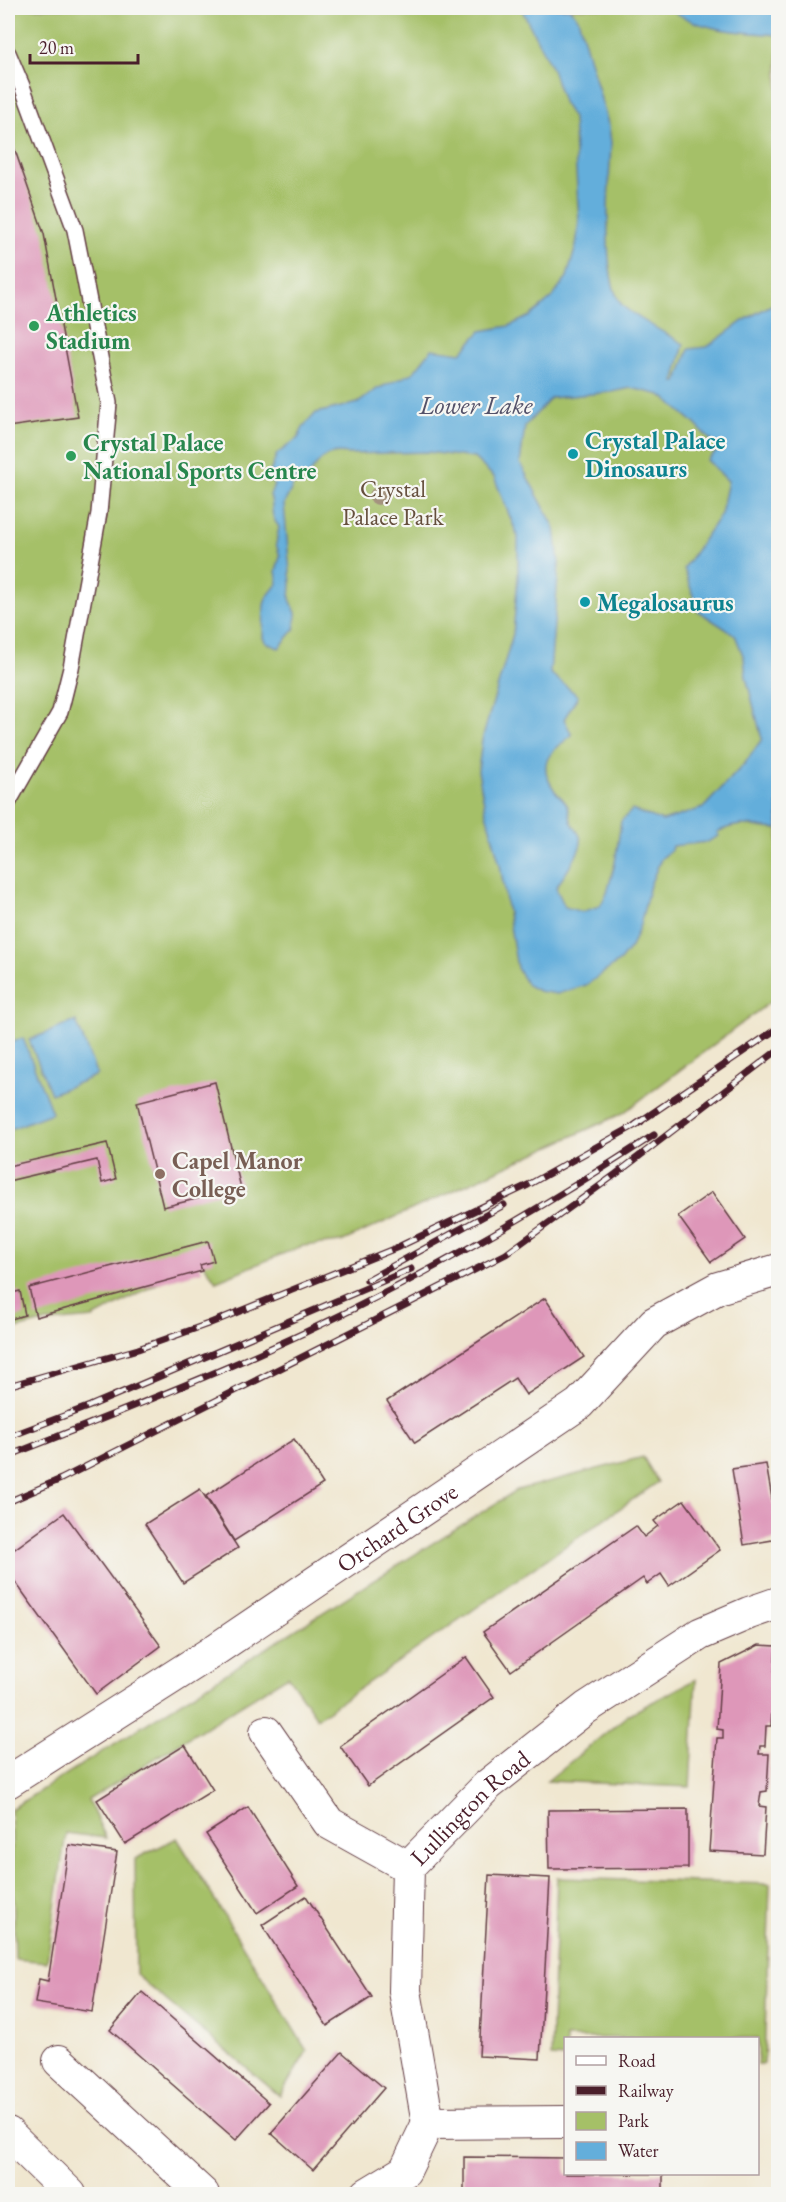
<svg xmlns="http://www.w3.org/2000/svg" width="786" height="2202" font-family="'EB Garamond',serif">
<rect width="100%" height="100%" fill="#f6f6f2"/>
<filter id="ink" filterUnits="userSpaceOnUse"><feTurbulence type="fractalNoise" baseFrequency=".0167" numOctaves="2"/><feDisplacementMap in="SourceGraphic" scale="12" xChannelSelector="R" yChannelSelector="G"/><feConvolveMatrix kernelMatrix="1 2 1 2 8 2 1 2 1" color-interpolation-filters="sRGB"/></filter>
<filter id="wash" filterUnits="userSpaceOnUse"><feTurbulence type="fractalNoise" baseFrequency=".008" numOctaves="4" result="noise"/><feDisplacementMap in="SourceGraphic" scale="24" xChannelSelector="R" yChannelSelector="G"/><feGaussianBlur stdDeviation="1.35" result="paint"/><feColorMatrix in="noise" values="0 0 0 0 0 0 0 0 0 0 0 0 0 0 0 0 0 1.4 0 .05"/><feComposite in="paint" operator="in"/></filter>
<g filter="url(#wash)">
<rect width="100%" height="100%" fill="#f0e7d0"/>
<g fill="#a5c067" stroke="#787049" stroke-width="1.5">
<path d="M8 8H778V996L623 1113 341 1242 302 1246 216 1281 201 1260 93 1318 39 1323 8 1331Z"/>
<path d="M643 1457 658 1482 317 1718 288 1676 88 1800 106 1838 66 1833 47 1962 15 1959 11 1809 517 1490Z"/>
<path d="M696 1679 690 1787 547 1781 628 1715Z"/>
<path d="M177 1838 307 2051 280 2096 136 1975 135 1859Z"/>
<path d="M557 1878 770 1884 764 2064H758V2038H566L565 2058 551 2057Z"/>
</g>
<g fill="#63aedb" stroke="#566683" stroke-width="1.5" fill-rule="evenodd">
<path d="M521 8H569L578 18 609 127 611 143C610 177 599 285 624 307 638 319 667 334 684 344L674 382H677L689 349 707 347 743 321 778 301V829C751 828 746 819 717 832L719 836 707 842 672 846 671 850 661 859 650 885 640 925 631 947 620 961 586 985 557 994 538 991 527 985 517 968 500 865 485 809 478 771 482 740 513 634 518 577V537L494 477 474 458 428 452 348 454C324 450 319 461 307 478L297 477 284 504 291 584 290 599 296 613 295 629 279 648 266 643 263 638 264 605 266 598 278 583 276 571 280 556 276 544 279 527C268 513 275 509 270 495L274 485 269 475 277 454 298 438 304 426 316 413 358 403 377 389 413 373 432 349 461 353 481 331 509 326 530 316 552 298 567 277 576 246 579 223 573 118 563 102 552 69ZM631 388 661 395 693 422 719 449 707 460 728 481 721 514 684 568 698 611 735 635 744 658 746 677 762 739 745 763 703 808 663 821 632 810 621 821 615 863 607 893 600 906 582 912 565 907 556 888C563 876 578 858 581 843 582 835 575 829 572 823 569 817 570 810 567 805 564 799 559 796 555 791 535 762 550 753 572 735L564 719 578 696 550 673 559 564 555 528 520 463 525 426 551 398 612 392Z"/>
<path d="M669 8H778V35C741 32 700 32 669 8Z"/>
<path d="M76 1021 97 1075 51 1094 29 1040Z"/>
<path d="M23 1038 52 1113 8 1130V1044Z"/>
</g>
<g id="blocks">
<g fill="#de97b9">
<path d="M8 130 44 234 78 417 8 427Z"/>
<path d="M215 1082 241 1188 163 1207 137 1102Z"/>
<path d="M107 1143 116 1179 102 1183 97 1160 8 1181V1166Z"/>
<path d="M712 1192 745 1239 711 1262 678 1216Z"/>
<path d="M208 1241 214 1261 200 1265 202 1271 36 1317 29 1288Z"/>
<path d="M20 1291 25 1315 8 1320V1294Z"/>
<path d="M545 1298 584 1357 526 1395 515 1378 415 1443 387 1401Z"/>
<path d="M294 1439 323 1484 234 1541 206 1496Z"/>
<path d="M766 1464 773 1504 778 1503V1539L744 1545 732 1469Z"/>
<path d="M200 1489 238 1548 183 1583 145 1524Z"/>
<path d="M684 1500 720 1550 669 1586 661 1574 647 1584 643 1578 511 1671 483 1632 636 1526 644 1537 658 1526 654 1521Z"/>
<path d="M64 1513 161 1646 96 1694 8 1572V1554Z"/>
<path d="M759 1645 776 1646 771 1726H766L765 1746H760L759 1754H769L767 1791 761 1792 759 1806 766 1807 763 1854 709 1851 717 1738H723V1730L717 1729 721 1664Z"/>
<path d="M466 1657 494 1697 368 1786 340 1746Z"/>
<path d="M185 1745 213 1790 125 1844 97 1800Z"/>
<path d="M248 1807 298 1886 257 1913 206 1834Z"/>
<path d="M688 1809V1868L549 1869 548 1810Z"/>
<path d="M69 1845 117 1852 92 2012 35 2003 39 1979 48 1981Z"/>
<path d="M489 1875 550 1878 540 2059 479 2056Z"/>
<path d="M306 1896 372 1997 327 2026 262 1925Z"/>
<path d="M142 1992 269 2103 236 2140 110 2030Z"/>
<path d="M342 2052 384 2088 313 2170 271 2133Z"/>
<path d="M464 2157 566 2158V2174H663V2194H464Z"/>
</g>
</g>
</g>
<g filter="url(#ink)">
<use href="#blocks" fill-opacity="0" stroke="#633d44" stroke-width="1.5"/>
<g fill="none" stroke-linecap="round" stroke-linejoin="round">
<defs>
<path id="service" d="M8 53 22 86 75 230 109 403 99 513 71 668 60 712 8 803"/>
<g id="minor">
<path d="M266 1732 329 1823 408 1867"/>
<path id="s1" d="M8 1782 209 1654 579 1404 654 1323 718 1288 778 1270"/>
<path d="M59 2061 203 2194"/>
<path id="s2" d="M566 2122 428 2123 405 1991 408 1867 488 1785 586 1708 700 1634 749 1613 778 1603"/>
<path d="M8 2133 70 2194"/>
<path d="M367 2194 405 2171 428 2123"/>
</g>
</defs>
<use href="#service" stroke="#633d44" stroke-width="18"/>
<use href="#minor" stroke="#633d44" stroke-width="34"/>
<use href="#service" stroke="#fff" stroke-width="15"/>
<use href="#minor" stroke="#fff" stroke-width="32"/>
<defs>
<g id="rail">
<path d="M635 1125 778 1028"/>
<path d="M367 1280 504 1205"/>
<path d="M8 1386 138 1349 208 1324 396 1248 528 1185 641 1122"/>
<path d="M8 1437 90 1406 411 1269"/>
<path d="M8 1456C92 1423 177 1390 260 1353 397 1292 529 1217 654 1135"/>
<path d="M8 1502 61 1479 506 1254 616 1174 778 1050"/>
</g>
</defs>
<use href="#rail" stroke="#4a1f2b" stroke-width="7"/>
<use href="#rail" stroke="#f6f6f2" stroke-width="4.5" stroke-dasharray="14" stroke-linecap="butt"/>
</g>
<circle fill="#a4937f" cx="378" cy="496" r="9"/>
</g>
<g fill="#2e9e5b" stroke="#f6f6f2" stroke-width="2">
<circle cx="34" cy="326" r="6"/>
<circle cx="71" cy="456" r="6"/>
</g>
<g fill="#0f9aa8" stroke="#f6f6f2" stroke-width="2">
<circle cx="573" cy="454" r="6"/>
<circle cx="585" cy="602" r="6"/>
</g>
<circle fill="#8d6e63" stroke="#f6f6f2" stroke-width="2" cx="160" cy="1174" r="6"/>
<g text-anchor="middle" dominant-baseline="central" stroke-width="4.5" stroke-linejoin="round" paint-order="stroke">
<g font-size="24" font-weight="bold" fill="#27864d" stroke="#f6f6f2" text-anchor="start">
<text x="46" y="312">Athletics<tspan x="46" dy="28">Stadium</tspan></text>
<text x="83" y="442">Crystal Palace<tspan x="83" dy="28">National Sports Centre</tspan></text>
</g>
<g font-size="24" font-weight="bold" fill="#0d838f" stroke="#f6f6f2" text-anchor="start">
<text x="585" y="440">Crystal Palace<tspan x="585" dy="28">Dinosaurs</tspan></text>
<text x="597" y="602">Megalosaurus</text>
</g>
<g font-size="24" fill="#654f3d" stroke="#f6f6f2">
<text x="393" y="488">Crystal<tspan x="393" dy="28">Palace Park</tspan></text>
</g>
<g font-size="24" font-weight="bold" fill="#785e54" stroke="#f6f6f2" text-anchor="start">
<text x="172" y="1160">Capel Manor<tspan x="172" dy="28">College</tspan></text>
</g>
<g font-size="24" fill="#4a1f2b" stroke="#f6f6f2">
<text stroke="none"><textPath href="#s1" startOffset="465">Orchard Grove</textPath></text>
<text stroke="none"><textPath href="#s2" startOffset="482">Lullington Road</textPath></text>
</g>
<g font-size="26" font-style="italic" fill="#535169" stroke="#f6f6f2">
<text x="476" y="405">Lower Lake</text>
</g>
</g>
<rect width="786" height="2202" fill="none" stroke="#f6f6f2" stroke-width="30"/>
<rect x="564" y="2037" width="195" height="138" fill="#f6f6f2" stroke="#b1a0a2" stroke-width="1.5"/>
<rect x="576" y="2056" width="30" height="9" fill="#ffffff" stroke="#b1a0a2" stroke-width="1.5"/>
<text x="618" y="2067" font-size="18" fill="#4a1f2b">Road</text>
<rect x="576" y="2086" width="30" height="9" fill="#4a1f2b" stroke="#b1a0a2" stroke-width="1.5"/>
<text x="618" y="2097" font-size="18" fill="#4a1f2b">Railway</text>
<rect x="576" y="2112" width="30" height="18" fill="#a5c067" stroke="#b1a0a2" stroke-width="1.5"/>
<text x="618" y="2127" font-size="18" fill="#4a1f2b">Park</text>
<rect x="576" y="2142" width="30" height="18" fill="#63aedb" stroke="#b1a0a2" stroke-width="1.5"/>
<text x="618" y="2157" font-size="18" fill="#4a1f2b">Water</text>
<path d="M30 54v9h108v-9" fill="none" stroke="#4a1f2b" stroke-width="3"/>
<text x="39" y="54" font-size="18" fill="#4a1f2b" stroke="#f6f6f2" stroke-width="4.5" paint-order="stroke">20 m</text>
</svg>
